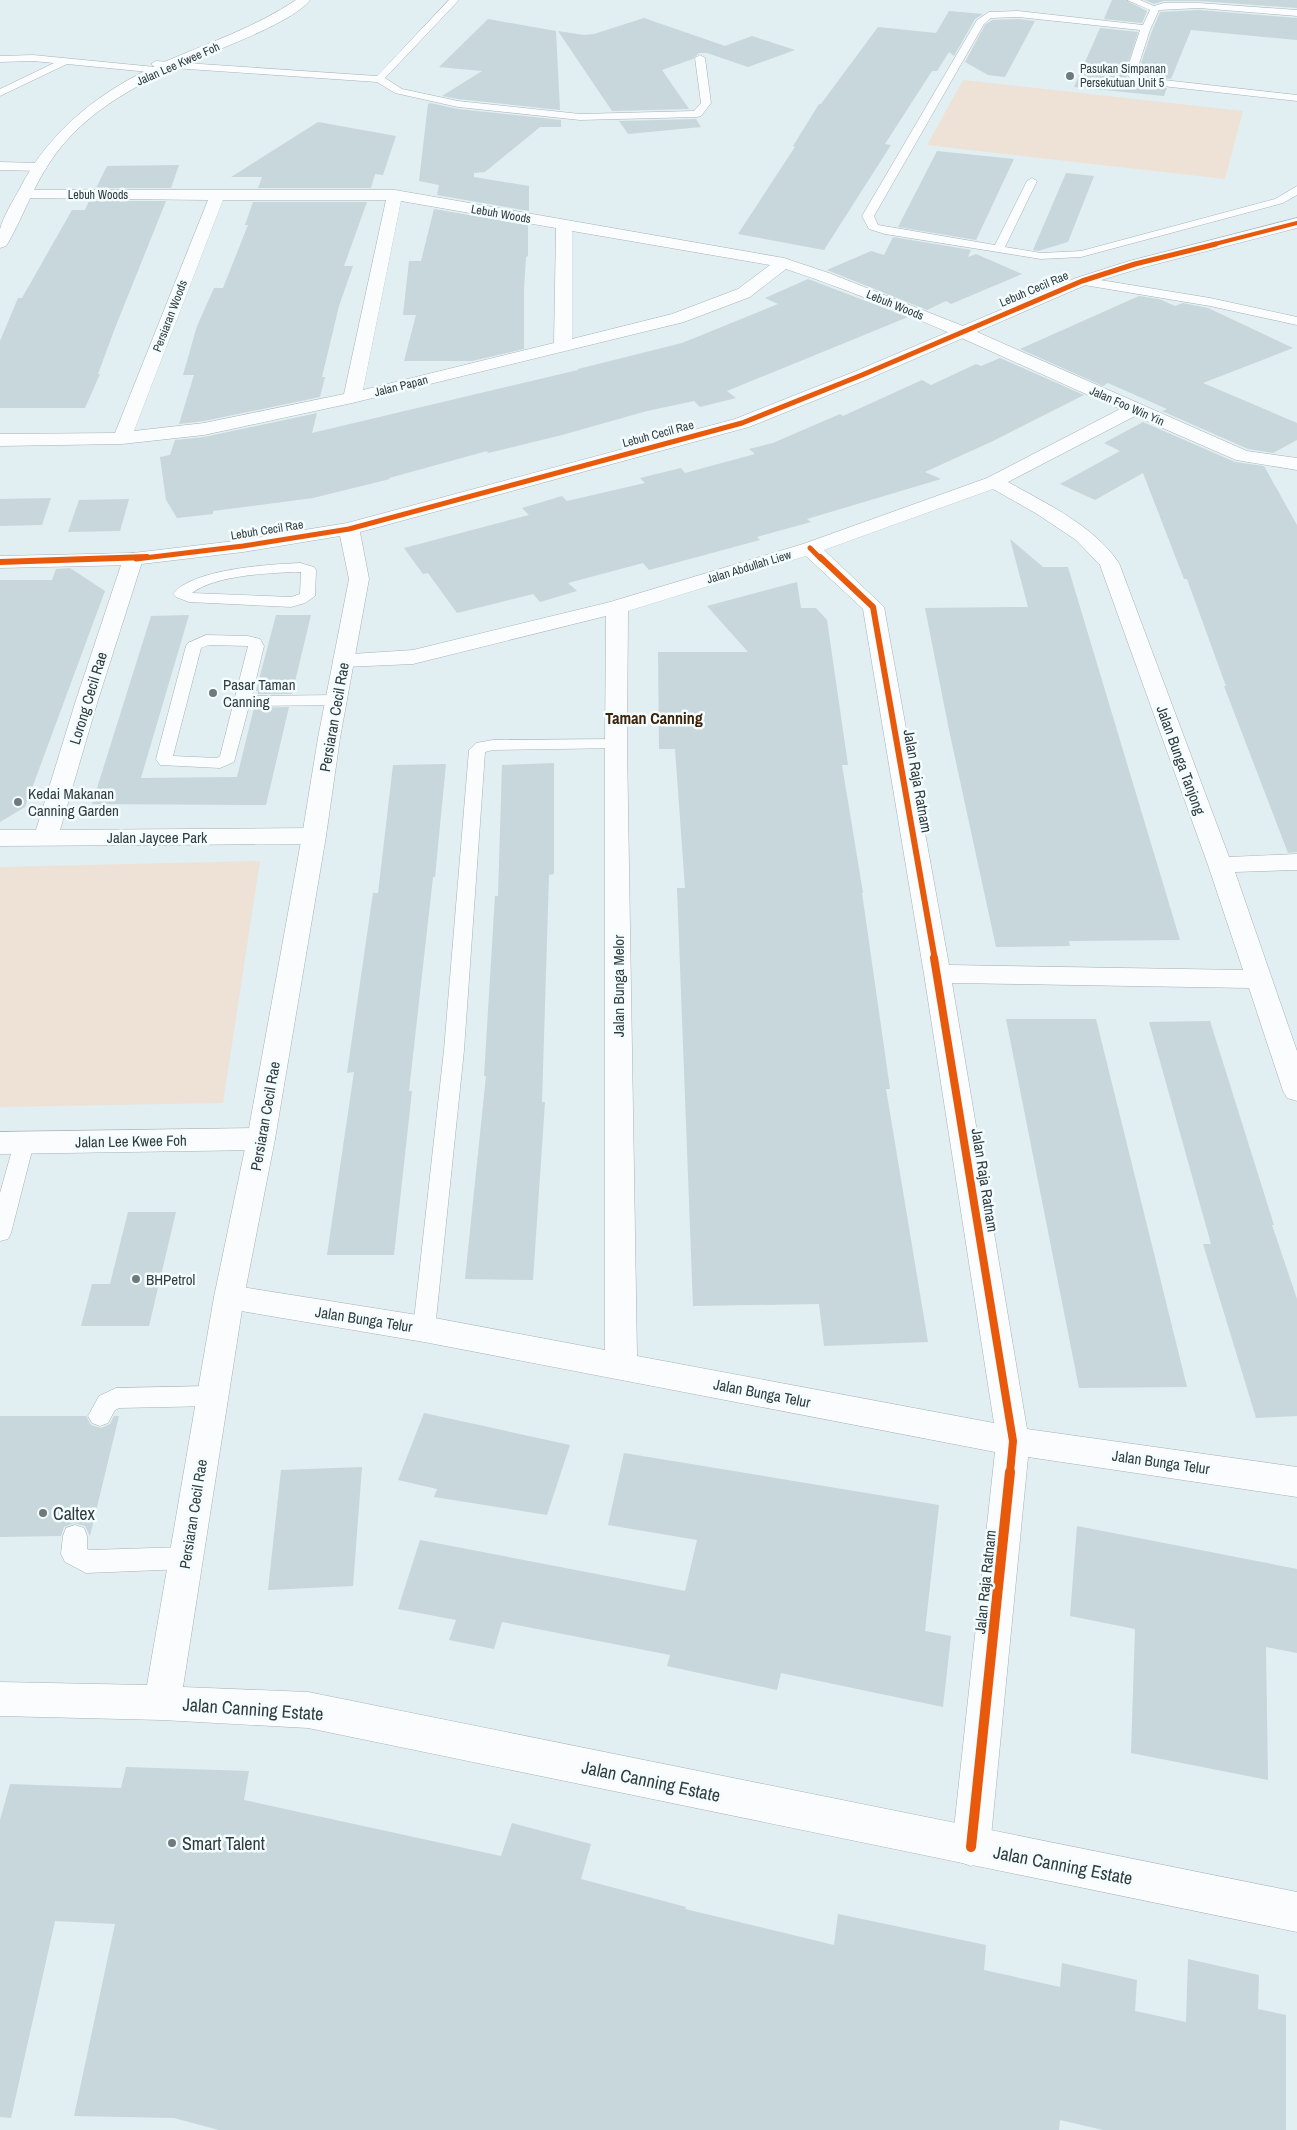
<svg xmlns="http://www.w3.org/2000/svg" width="1297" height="2130" font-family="'Archivo Narrow',sans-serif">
<rect width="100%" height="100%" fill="#e1eef2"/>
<g fill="#eee2d6">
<path d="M963 80 1243 111 1225 179 927 145Z"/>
<path d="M260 861 223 1103 0 1107V867Z"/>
</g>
<g fill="#c7d7db">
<path d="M1112 0H1125L1147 11 1142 23 1104 19Z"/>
<path d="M1145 0H1297V8L1199 1H1164L1154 4Z"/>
<path d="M1199 10 1297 18V40L1191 30 1171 79 1147 76 1138 72 1152 31 1160 12Z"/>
<path d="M949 11 983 14 975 19 954 56 949 52 937 71H932L885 144 891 145 824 250 738 234 795 147 793 146 819 104H821L878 27 936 33Z"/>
<path d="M644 18 725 46 752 36 795 50 748 67 707 53H699L693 59 662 70 689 109 612 111 558 31 584 35 594 34Z"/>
<path d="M488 19 556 31 560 110 458 99 442 96 482 71 439 67Z"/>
<path d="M1018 19 1035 21 1005 77 988 75 965 62 985 25 992 20Z"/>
<path d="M1100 28 1138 32 1125 74 1130 81 1143 86 1167 88 1164 96 1074 87Z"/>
<path d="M430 103 458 109 561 120V127H540L485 172 474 173V177L529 186V211L437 195 439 185 419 181 428 104Z"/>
<path d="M696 119 701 127 628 134 619 121Z"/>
<path d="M318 122 396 136 383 175 375 174 371 188H258L262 177H231Z"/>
<path d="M937 151 1014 159 976 240 898 227Z"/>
<path d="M179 165 171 188H96L107 166Z"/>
<path d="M1066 173 1094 176 1068 242 1038 251 1033 250Z"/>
<path d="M89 201H166L115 328 98 374H100L85 408H0V341L18 298H22L72 210H85Z"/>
<path d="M253 202H367L344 266H353L339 306 322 377H325L320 397 204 421 179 424 194 375H183L197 326 214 288H223L248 225H245Z"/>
<path d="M434 209 528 225V256L526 257 524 288V349L472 361H404L416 315H403L409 261H421Z"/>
<path d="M893 237 971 250 968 257 976 254 1022 274 951 304 946 301 927 310 827 270 871 251 884 255Z"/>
<path d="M808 279 908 317 727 391 736 398 700 407 694 401 647 411 562 435 488 453 487 451 389 478 390 479 313 498 213 511V514L177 518 166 500 160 457 170 455 175 440 204 437 317 413 312 433 578 370V369L682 343 778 304 765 298Z"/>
<path d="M1139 296 1159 299 1175 306 1183 303 1208 308 1293 348 1203 383 1297 423V440L1273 453 1248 449 1162 411 1167 409 1108 383 1103 386 1020 349Z"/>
<path d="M1000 358 1084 395 993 441 925 472 941 479 807 519 811 522 757 537 760 540 649 570 643 563 568 583 577 591 540 602 533 594 457 613 428 573 423 574 404 548 529 515 522 508 562 496 567 501 645 483 640 478 681 468 685 473 755 454 749 449 773 443 840 414 843 416 922 380 931 385 976 364 981 366Z"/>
<path d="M1143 422 1235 462 1264 466 1297 525V852L1288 853 1224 686H1226L1187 579H1184L1143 473 1095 500 1060 484 1120 451 1104 443Z"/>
<path d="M51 498 42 525 0 526V499Z"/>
<path d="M129 499 120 531 68 532 79 500Z"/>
<path d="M1010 539 1043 567H1068L1180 940 1069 941 1070 946 996 947 949 730 925 608 1028 607Z"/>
<path d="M70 568 105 591 25 807 0 822V580H52L56 569Z"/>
<path d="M797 582 801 608H816L827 620 848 765H842L863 893H862L890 1089H886L928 1342 824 1346 819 1304 693 1306 677 888H685L675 749H659L658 652H748L707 606Z"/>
<path d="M189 615 141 778 237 777 254 708 289 707 266 805 92 804 151 616Z"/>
<path d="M276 615H311L292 694H258V691H256Z"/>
<path d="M554 763V874L549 875 542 1102H545L533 1280 465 1279 486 1076H484L495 896H498L502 765Z"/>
<path d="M446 764 435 877H433L409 1091H412L394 1255H327L354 1072 347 1073 373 893H378L393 765Z"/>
<path d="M1006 1019H1096L1187 1387 1079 1388Z"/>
<path d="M1210 1021 1274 1225H1272L1297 1299V1416L1256 1418 1203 1244H1211L1149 1022Z"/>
<path d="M128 1212H176L149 1326H81L92 1284H110Z"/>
<path d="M424 1413 570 1445 547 1515 434 1497 437 1489 398 1480Z"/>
<path d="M0 1416H86L91 1425 101 1428 110 1424 114 1416H119L90 1536 85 1526 74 1523 64 1527 61 1536 0 1537Z"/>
<path d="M624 1453 939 1505 925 1631 951 1636 943 1707 781 1673 777 1690 667 1666 670 1655 502 1622 494 1649 449 1640 456 1620 398 1609 420 1540 685 1591 697 1540 608 1525Z"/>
<path d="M362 1467 353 1586 268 1590 281 1470Z"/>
<path d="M1077 1526 1297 1569V1653L1266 1647 1268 1780 1131 1753 1135 1629 1070 1616Z"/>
<path d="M126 1767 249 1771 244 1800 501 1856 512 1823 591 1844 581 1879 686 1907 685 1909 834 1945 838 1914 986 1945 984 1970 1060 1987 1062 1963 1137 1980 1135 2011 1186 2022 1188 1959 1259 1975 1258 2009 1286 2015V2130H1103L1060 2120 1059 2130H219L174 2118 74 2116 115 1924 55 1921 11 2118 0 2117V1820L10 1784 121 1788Z"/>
</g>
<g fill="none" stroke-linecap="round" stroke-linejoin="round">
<defs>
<g id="service">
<path d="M449 0H459L385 78 402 89 458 101 580 114 694 111 701 103 695 58 700 55 705 58 711 103 701 116 697 117 580 120 458 107 395 93 377 82 159 67 164 70 159 73 67 64 0 96V89L54 63 33 61 0 62V56L33 55 155 67 151 64 156 61 377 76Z"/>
<path d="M1127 0H1140L1154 6 1164 3H1199L1297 10V16L1199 8 1159 10 1150 30 1136 73 1146 78 1297 95V101L1144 84 1131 79 1126 73 1140 30 1018 17 991 18 984 24 874 216 878 225 995 245 1027 181 1032 178 1037 181 1005 247 1041 253 1081 251 1275 199 1297 186V195L1283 203 1081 257 1041 259 885 234 869 229 862 216 977 20 989 12 1018 11 1143 25 1150 10Z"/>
<path d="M1082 277 1210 298 1297 317V325L1210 306 1078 284 1076 281Z"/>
<path d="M300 563 314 567 316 570 315 596 305 603 291 607 189 602 176 597 173 594C191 569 271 564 300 563ZM299 572H301L300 594 291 597 192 593C216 575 269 573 299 572Z"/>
<path d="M206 635 248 636 260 639 264 646 252 696 337 695 343 697 345 700 343 703 337 705 249 706 234 762 220 768 160 765 156 759 186 646 188 643ZM209 645 248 646 220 756 217 758 173 756 201 648Z"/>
<path d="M616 739 622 740 624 744 622 748 493 750 485 752 464 1050 435 1329 432 1336 424 1338 416 1336 413 1329 444 1050 469 750 476 743 493 740Z"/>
<path d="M24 1135 31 1137 34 1143 11 1233 8 1239 0 1241V1193L14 1143 17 1137Z"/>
<path d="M212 1386 220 1389 224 1396 220 1403 212 1406 119 1408 115 1410 108 1423 100 1426 92 1423 88 1416 99 1396 116 1388Z"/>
<path d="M75 1525 84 1528 87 1536V1549L90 1550 185 1547 194 1550 198 1558 194 1566 185 1569 86 1573 65 1562 61 1554 63 1536 66 1528Z"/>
</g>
<g id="minor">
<path d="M0 162 40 163 45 164 47 167 45 170 40 171 0 170Z"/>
<path d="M25 190H395L784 258 829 273 968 328 1247 451 1297 458V470L1236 460 1135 416 1008 482C1047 504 1093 525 1119 563L1229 857 1297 854V870L1235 872 1297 1051V1101L1287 1098 1283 1091 1249 988 952 983 1027 1429 1297 1467V1497L1028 1457 990 1847 985 1861 971 1866 957 1861 952 1847 995 1452 424 1342 229 1309 218 1306 214 1297 218 1288 229 1285 424 1316 605 1350V744L606 616 413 664 344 667 336 665 333 660 336 655 413 650 610 602 803 544 987 478 1120 409C1010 361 901 307 786 269L750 297 684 322 352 403 204 435 122 444 0 446V434L115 433 208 200 20 198 17 195 20 192ZM223 200H386L344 394 204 423 134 431ZM401 201 556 228 554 343 363 390ZM572 231 770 265 738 289 672 314 572 339ZM993 489 1037 514 1076 540 1100 565 1208 865 1243 970 949 965 884 607 824 550ZM806 556 863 609 924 974 994 1423 637 1356 627 744 628 611Z"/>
<path d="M133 553 140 555 143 559 98 700 60 830 314 828 323 831 326 836 323 841 314 844 0 846V830H36L76 700 123 559 126 555Z"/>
<path d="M261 1128 271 1131 275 1139 271 1147 261 1150 0 1154V1132Z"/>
</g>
<path id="tertiary" d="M1297 218V228L1141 268 1088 284 868 379 749 427 360 532 369 579 340 738 326 836 275 1139 244 1297 183 1687 308 1692 1297 1892V1932L308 1728 162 1720 0 1716V1682L147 1685 214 1297 247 1139 302 836 318 738 349 579 340 536 243 552 133 565 0 568V556L133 553 243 540 347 523 735 419 856 371 1076 278 1129 261Z"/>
<path id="secondary" d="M296 0H310C294 21 229 45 203 56 146 79 85 109 50 162 33 187 23 217 8 243L6 246 0 248C0 242 0 234 0 229 3 217 14 199 20 188 50 129 103 89 162 63 208 43 254 28 296 0Z"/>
</defs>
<use href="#service" stroke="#a8b2b6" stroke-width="1"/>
<use href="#minor" stroke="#a8b2b6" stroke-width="1"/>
<use href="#tertiary" stroke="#a8b2b6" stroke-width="1"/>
<use href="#secondary" stroke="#a8b2b6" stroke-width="1"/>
<use href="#service" fill="#fafcfd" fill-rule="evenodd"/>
<use href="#minor" fill="#fafcfd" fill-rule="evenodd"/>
<use href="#tertiary" fill="#fafcfd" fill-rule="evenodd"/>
<use href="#secondary" fill="#fafcfd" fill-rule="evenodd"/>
<defs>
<path id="cycleway-far4" d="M1211 245 1297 223"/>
<g id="cycleway-far3">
<path d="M810 548 821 559"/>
<path d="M136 559 243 546 349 529 742 423 862 375 1082 281 1135 264 1216 244"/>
</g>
<g id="cycleway-far2">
<path d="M820 557 873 607 935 960"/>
<path d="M0 562 147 557"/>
</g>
<path id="cycleway-far1" d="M934 958 1013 1441 1010 1473"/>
<path id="cycleway" d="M971 1847 1010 1472"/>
</defs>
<use href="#cycleway-far4" stroke="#f3fcff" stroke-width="5.5"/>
<use href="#cycleway-far3" stroke="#f3fcff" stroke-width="7"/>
<use href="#cycleway-far2" stroke="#f3fcff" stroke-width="9"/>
<use href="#cycleway-far1" stroke="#f3fcff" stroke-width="11"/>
<use href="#cycleway" stroke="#f3fcff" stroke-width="13"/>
<use href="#cycleway-far4" stroke="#e8590c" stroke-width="4"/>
<use href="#cycleway-far3" stroke="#e8590c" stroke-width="5"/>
<use href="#cycleway-far2" stroke="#e8590c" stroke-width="6"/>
<use href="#cycleway-far1" stroke="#e8590c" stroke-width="8"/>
<use href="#cycleway" stroke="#e8590c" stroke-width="10"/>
</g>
<g fill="#6f7a7c" stroke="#f3fcff" stroke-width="2">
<circle cx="1070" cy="76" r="5"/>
<circle cx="213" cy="693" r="5"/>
<circle cx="18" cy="802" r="5"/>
<circle cx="136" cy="1279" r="5"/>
<circle cx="43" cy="1513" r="5"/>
<circle cx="172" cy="1843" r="5"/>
</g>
<g text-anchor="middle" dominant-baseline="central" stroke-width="5" stroke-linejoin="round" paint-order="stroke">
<g font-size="12" fill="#323b3d" stroke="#f3fcff">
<text transform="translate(178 64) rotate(-24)">Jalan Lee Kwee Foh</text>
<text x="98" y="195">Lebuh Woods</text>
<text transform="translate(501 214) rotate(10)">Lebuh Woods</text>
<text transform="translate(1034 289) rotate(-23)">Lebuh Cecil Rae</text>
<text transform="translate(895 305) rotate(22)">Lebuh Woods</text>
<text transform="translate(170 316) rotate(-69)">Persiaran Woods</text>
<text transform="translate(401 386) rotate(-14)">Jalan Papan</text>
<text transform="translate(1127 406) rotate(24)">Jalan Foo Win Yin</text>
<text transform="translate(658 434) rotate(-15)">Lebuh Cecil Rae</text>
<text transform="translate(267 530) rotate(-9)">Lebuh Cecil Rae</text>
<text transform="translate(749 567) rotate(-17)">Jalan Abdullah Liew</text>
</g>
<g font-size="12" fill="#323b3d" stroke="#f3fcff" text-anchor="start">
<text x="1080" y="69">Pasukan Simpanan<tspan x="1080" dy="14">Persekutuan Unit 5</tspan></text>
</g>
<g font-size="15" fill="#323b3d" stroke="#f3fcff" text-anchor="start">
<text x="223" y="684">Pasar Taman<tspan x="223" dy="17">Canning</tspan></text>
<text x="28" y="793">Kedai Makanan<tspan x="28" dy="17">Canning Garden</tspan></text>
<text x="146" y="1279">BHPetrol</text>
</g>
<g font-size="15" fill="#323b3d" stroke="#f3fcff">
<text transform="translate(88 698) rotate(-73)">Lorong Cecil Rae</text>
<text transform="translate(334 717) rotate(-80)">Persiaran Cecil Rae</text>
<text transform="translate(1181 760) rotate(70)">Jalan Bunga Tanjong</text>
<text transform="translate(918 781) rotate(80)">Jalan Raja Ratnam</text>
<text x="157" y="837">Jalan Jaycee Park</text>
<text transform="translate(618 986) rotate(-90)">Jalan Bunga Melor</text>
<text transform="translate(265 1116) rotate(-80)">Persiaran Cecil Rae</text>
<text transform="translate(131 1141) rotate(-1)">Jalan Lee Kwee Foh</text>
<text transform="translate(985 1180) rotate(81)">Jalan Raja Ratnam</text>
<text transform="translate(364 1319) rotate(9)">Jalan Bunga Telur</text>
<text transform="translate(762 1393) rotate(11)">Jalan Bunga Telur</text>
<text transform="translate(1161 1462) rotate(8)">Jalan Bunga Telur</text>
<text transform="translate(193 1514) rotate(-81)">Persiaran Cecil Rae</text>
<text transform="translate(985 1582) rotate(-84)">Jalan Raja Ratnam</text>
</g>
<g font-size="16" font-weight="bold" fill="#402207" stroke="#f3fcff">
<text x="654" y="718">Taman Canning</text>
</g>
<g font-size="18" fill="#323b3d" stroke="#f3fcff" text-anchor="start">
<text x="53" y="1513">Caltex</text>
<text x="182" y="1843">Smart Talent</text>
</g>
<g font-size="18" fill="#323b3d" stroke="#f3fcff">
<text transform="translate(253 1709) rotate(4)">Jalan Canning Estate</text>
<text transform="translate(651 1781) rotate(12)">Jalan Canning Estate</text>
<text transform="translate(1063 1865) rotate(11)">Jalan Canning Estate</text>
</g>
</g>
</svg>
